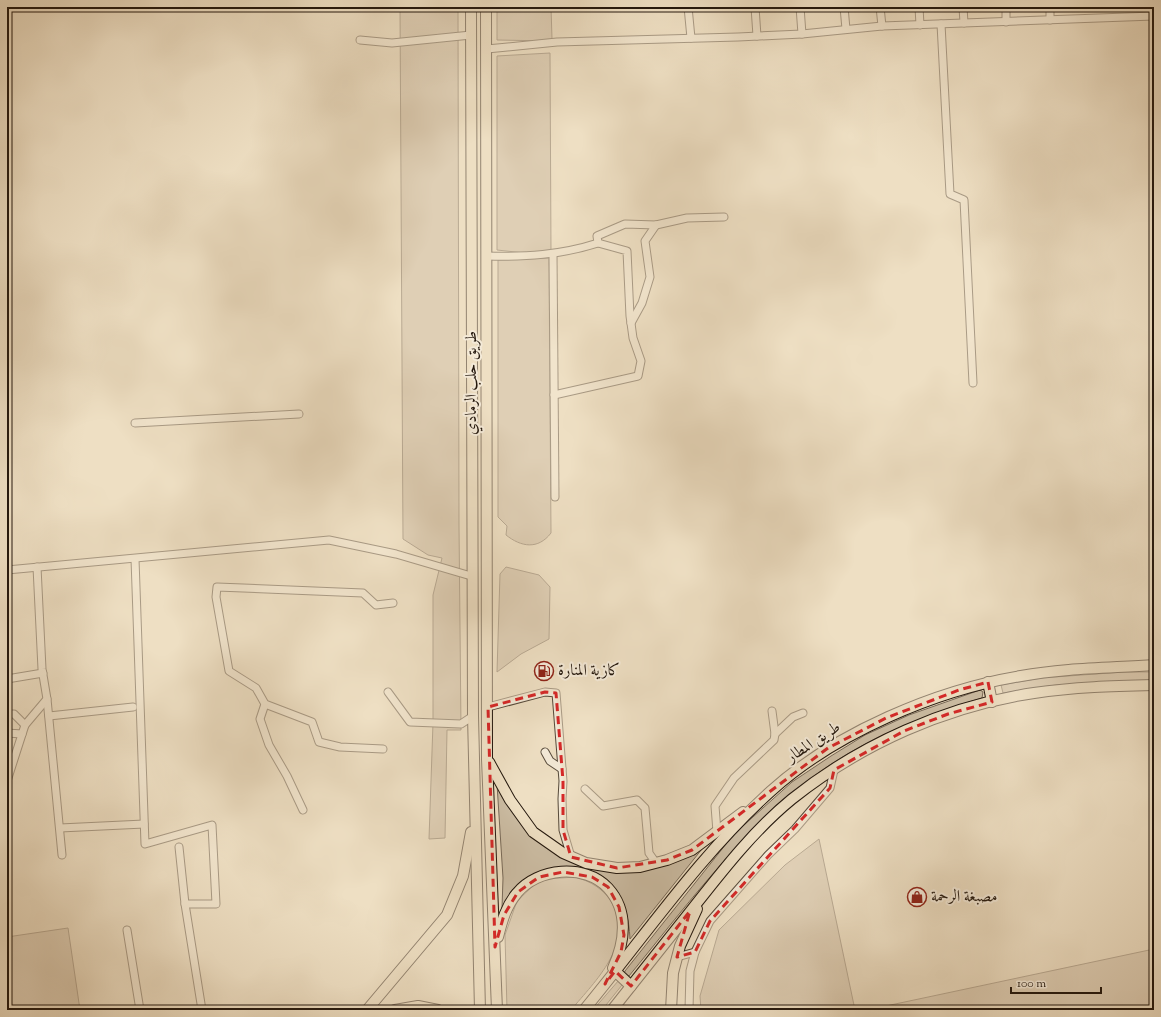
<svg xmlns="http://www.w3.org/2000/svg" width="1161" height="1017" font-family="'Sorts Mill Goudy',Amiri,serif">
<rect width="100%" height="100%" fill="#eedfc3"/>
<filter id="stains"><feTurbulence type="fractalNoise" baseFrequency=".005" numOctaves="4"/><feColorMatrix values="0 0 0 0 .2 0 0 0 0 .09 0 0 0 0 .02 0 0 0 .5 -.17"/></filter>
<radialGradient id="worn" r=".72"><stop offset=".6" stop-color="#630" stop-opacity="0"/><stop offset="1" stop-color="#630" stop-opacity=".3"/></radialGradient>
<g fill="#ccbda4" stroke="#786a59">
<path d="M400 7H458L459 526 461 730H447L445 838 429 839 433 723V595L442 558 428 555 403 539Z"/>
<path d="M497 7H551L552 39 550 41 497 40Z"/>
<path d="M550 53 551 253 534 254 497 250V56Z"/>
<path d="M549 258 551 533C538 550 521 547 506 535L507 526 498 517V260Z"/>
<path d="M506 567 539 575 550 587 549 639 521 654 497 672 500 574Z"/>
<path d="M1123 672H1154V680L1056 685 1003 693 1001 685 1041 678Z"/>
<path d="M980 690 983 692 982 698C918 717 852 744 800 787 734 841 683 910 629 976L624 974 625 971 734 834 792 782 831 756 865 735 909 715Z"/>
<path d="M497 784 539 842 610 871 702 849 630 939C629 919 625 900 612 885 593 861 544 863 522 881 513 888 507 898 502 908L503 878Z"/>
<path d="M819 839 855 1010H701L700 996 719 930 785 865Z"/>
<path d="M575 877C590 881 604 889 612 903 634 945 596 980 571 1010H507L505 935 517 901 535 884 547 879Z"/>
<path d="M68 928 80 1010H7V937Z"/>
<path d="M1154 949V1010H867Z"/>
<path d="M619 980 622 985 602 1010H593Z"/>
</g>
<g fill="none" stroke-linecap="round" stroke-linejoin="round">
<defs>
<g id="minor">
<path d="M688 7 691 38"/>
<path d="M755 7 757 36"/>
<path d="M800 7 802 34"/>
<path d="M844 7 846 29"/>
<path d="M880 7 882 26"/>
<path d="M919 7 920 25"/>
<path d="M963 7 964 23"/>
<path d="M1006 7V22"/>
<path d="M1050 7V20"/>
<path d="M941 24 950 194 964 200 973 383"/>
<path d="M360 40 392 43 471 35"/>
<path d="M487 49 557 42 738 37 802 34 882 26 1154 16"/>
<path d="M553 254 555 497"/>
<path d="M487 256C525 257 561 255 598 243L597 236 625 224 656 225 687 218 724 217"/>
<path d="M631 323 642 303 650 277 645 241 656 225"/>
<path d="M554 395 638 376 641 361 633 338 630 316 627 251 598 243"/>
<path d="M135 423 299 414"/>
<path d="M135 559 145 844 212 825 216 904H185L179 847"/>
<path d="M7 570 329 540 396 554 471 576"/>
<path d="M7 679 43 673"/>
<path d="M388 692 410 722 461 724 473 716"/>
<path d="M47 699 62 855"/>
<path d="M265 704 260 719 269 745 287 776 303 810"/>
<path d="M488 707 545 692 556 693 563 781 562 799 563 830 571 857"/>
<path d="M7 714H14L25 725"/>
<path d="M49 716 133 707"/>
<path d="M7 733 22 734"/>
<path d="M775 734 793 717 803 713"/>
<path d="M383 749 340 747 319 742 312 722 265 704 256 688 229 671 216 597 217 587 363 593 376 605 393 603"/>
<path d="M545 752 550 761 562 769"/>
<path d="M7 781 25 725 47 699 42 669 37 567"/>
<path d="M585 789 603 806 637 800 645 808 649 853 656 863"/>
<path d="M60 828 144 824"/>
<path d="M717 832 715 806 734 778 774 740 775 734 772 711"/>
<path d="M185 904 202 1010"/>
<path d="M127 930 140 1010"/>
<path d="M677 957 695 952"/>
<path d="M689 1010 690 971 695 952 710 921 768 855 795 829 830 788 834 770"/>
</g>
<g id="highway">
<path d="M471 7 473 716 480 1010"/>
<path d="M486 7 487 759 497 1010"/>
<path d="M988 682 992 702"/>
<path d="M489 762 510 800 533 832 563 853 586 863 617 868 640 867 667 860 692 850 743 812"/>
<path d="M498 937C502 921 506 906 517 893 537 868 585 863 608 888 629 911 625 942 613 968"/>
<path d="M615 971 631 986"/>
<path d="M367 1010 447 915 463 876 471 832"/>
<path d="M395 1010 418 1006 438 1010"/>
<path d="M584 1010C645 936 700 855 771 791 835 733 936 690 1021 676 1064 668 1110 668 1154 665"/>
<path d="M612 1010C639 976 666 942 693 908 723 870 754 830 792 799 861 744 946 706 1034 693 1074 687 1114 686 1154 685"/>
<path d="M671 1010 673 973 680 946 697 909"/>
</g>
</defs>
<use href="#minor" stroke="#564a3b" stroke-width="9"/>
<use href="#highway" stroke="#24180e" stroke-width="12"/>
<use href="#minor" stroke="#f4ead8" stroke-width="7"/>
<use href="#highway" stroke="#eedfc3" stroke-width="10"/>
</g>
<path d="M0 0H1161V1017H0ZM988 682 992 702 948 714 904 731 834 770 830 788 710 921 695 952 677 957 690 911 631 986 615 971 605 984 621 952 624 935 619 907 608 887 592 877 563 872 539 877 518 892 504 915 495 947 488 707 545 692 556 693 563 781V830L571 857 617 868 667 860 692 850 828 748 886 718 959 690Z" fill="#eedfc3" fill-opacity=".55" fill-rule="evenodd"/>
<path fill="none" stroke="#d62828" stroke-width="3" stroke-dasharray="8 5" stroke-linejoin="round" d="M988 682 992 702 948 714 904 731 834 770 830 788 710 921 695 952 677 957 690 911 631 986 615 971 605 984 621 952 624 935 619 907 608 887 592 877 563 872 539 877 518 892 504 915 495 947 488 707 545 692 556 693 563 781V830L571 857 617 868 667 860 692 850 828 748 886 718 959 690Z"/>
<defs>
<symbol id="fuel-ring" viewBox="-11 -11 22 22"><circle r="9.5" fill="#f4ead8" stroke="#8f2418" stroke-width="1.5"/><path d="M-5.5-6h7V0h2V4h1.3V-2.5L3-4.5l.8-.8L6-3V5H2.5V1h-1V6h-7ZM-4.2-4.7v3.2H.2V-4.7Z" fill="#8f2418"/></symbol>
<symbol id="shop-ring" viewBox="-11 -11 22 22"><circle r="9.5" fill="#f4ead8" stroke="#8f2418" stroke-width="1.5"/><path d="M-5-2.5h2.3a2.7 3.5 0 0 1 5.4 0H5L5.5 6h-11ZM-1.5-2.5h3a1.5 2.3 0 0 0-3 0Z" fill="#8f2418"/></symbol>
</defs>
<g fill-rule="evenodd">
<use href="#fuel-ring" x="533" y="660" width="22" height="22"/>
<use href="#shop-ring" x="906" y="886" width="22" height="22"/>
</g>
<g text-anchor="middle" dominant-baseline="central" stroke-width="4" stroke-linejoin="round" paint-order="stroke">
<g font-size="16" fill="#24180e" stroke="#f4ead8">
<text transform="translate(472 383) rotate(-90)">طريق حلب الرمادي</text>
<text transform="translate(814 743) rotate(-33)">طريق المطار</text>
</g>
<g font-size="16" fill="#24180e" stroke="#f4ead8" text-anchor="start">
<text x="558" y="671">كازية المنارة</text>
<text x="931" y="897">مصبغة الرحمة</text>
</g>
</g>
<rect width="1161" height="1017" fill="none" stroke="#eedfc3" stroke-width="24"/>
<rect x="8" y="8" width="1145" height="1001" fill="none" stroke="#24180e" stroke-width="2"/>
<rect x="12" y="12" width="1137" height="993" fill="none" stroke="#24180e"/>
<path d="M1011 987v6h90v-6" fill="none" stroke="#24180e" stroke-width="2"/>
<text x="1017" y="987" font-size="12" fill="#24180e" stroke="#f4ead8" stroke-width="3" paint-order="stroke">100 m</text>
<rect width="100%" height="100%" filter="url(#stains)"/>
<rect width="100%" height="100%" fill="url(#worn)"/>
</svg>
